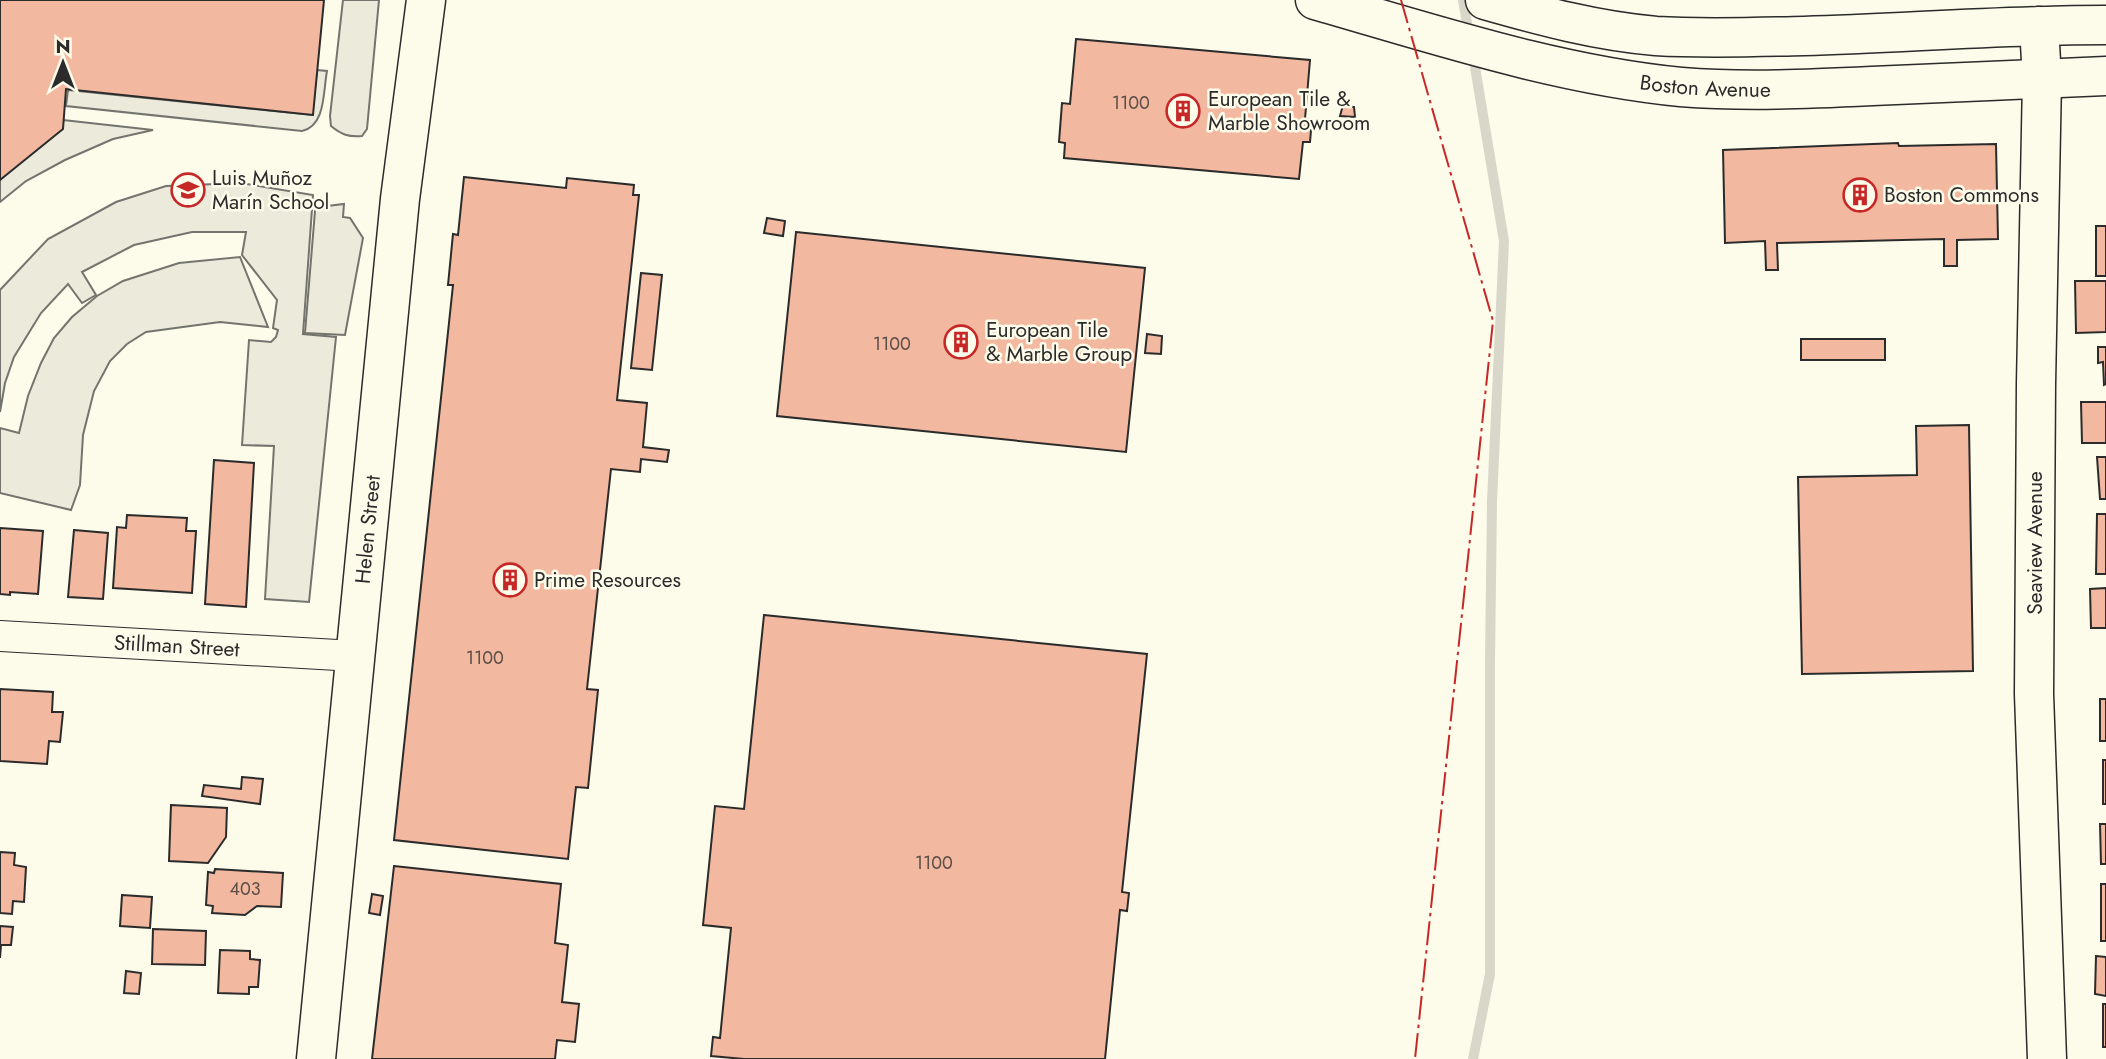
<svg xmlns="http://www.w3.org/2000/svg" width="2106" height="1059" font-family="Jost,sans-serif">
<rect width="100%" height="100%" fill="#fdfbea"/>
<g fill="#ecebdb" stroke="#74746e" stroke-width="2">
<path d="M343 0H379L367 129 362 136C348 137 342 135 331 126L330 116Z"/>
<path d="M317 70 327 71C323 91 326 126 302 131L66 106 68 90 312 115Z"/>
<path d="M344 204 343 217 350 218 363 238 345 335 305 333 315 211 319 207Z"/>
</g>
<g fill="#eceadb" stroke="#74746e" stroke-width="2">
<path d="M63 120 153 130 113 139 65 160 26 181 0 202V180Z"/>
<path d="M241 183 313 195 303 334 336 337 309 602 265 599 274 446 242 445 249 340 271 342 276 337 278 330 273 328 277 300 242 255 246 232H192L134 245 82 272 96 295 82 303 68 284 41 313 14 357 5 383 0 412V290L48 239 116 202 166 186Z"/>
<path d="M240 257 268 327 220 322 146 332 127 344 110 361 94 391 83 435 80 485 71 510 0 493V428L19 433 28 396 41 363 54 338 72 317 97 296 123 281 179 263Z"/>
</g>
<g fill="none" stroke-linecap="round" stroke-linejoin="round">
<g stroke="#d8d7c9" stroke-width="10">
<path d="M1463 0 1469 35"/>
<path d="M1473 55 1504 241 1492 501 1490 661V974L1473 1059"/>
</g>
</g>
<g fill="#f2b8a0" stroke="#2b2b2b" stroke-width="2">
<path d="M0 0H324L313 115 66 89 63 129 0 180Z"/>
<path d="M1076 39 1310 60 1305 119H1312L1310 142H1303L1299 179 1064 158 1065 143 1059 142 1062 103 1070 104Z"/>
<path d="M1343 105 1354 107 1355 117 1340 116Z"/>
<path d="M1898 143 1899 146 1996 144 1998 239 1957 240V266H1944V239L1777 243 1778 270H1766L1765 241 1725 243 1723 150Z"/>
<path d="M464 177 566 188 567 178 634 185 633 195H639L617 400 647 403 643 447 669 450 667 462 641 459 640 472 611 469 587 689 598 690 588 788 576 787 568 859 394 840 453 285H448L453 234 458 235Z"/>
<path d="M767 218 785 221 783 236 764 233Z"/>
<rect x="2096" y="226" width="10" height="50"/>
<path d="M796 232 1145 268 1126 452 777 416Z"/>
<path d="M641 273 662 275 652 370 631 368Z"/>
<path d="M2075 281H2106V332L2076 333Z"/>
<path d="M1147 334 1162 336 1161 354 1145 353Z"/>
<rect x="1801" y="339" width="84" height="21"/>
<path d="M2098 347H2106V384L2104 385 2103 362 2098 363Z"/>
<path d="M2081 402H2106V443H2082Z"/>
<path d="M1969 425 1973 671 1802 674 1798 477 1917 475 1916 426Z"/>
<path d="M2097 457H2106V499H2100Z"/>
<path d="M214 460 254 463 246 607 205 604Z"/>
<path d="M2097 514H2106V574H2096Z"/>
<path d="M127 515 187 518 186 531H196L192 593 113 588 117 527 126 528Z"/>
<path d="M0 528 43 531 38 594 10 592V595L0 594Z"/>
<path d="M74 530 108 533 103 599 68 597Z"/>
<path d="M2106 588V628H2091L2090 589Z"/>
<path d="M764 615 1147 654 1122 892 1129 893 1127 911 1120 910 1105 1059H744L711 1056 713 1037 720 1038 731 928 703 925 715 806 744 809Z"/>
<path d="M0 689 53 692 52 712H63L60 742 49 741 47 764 0 761Z"/>
<rect x="2100" y="699" width="6" height="42"/>
<rect x="2103" y="760" width="3" height="44"/>
<path d="M242 777 263 779 260 804 202 796 204 785 241 789Z"/>
<path d="M171 805 227 808 226 837 208 863 169 861Z"/>
<path d="M2100 824H2106V864H2101Z"/>
<path d="M0 852 15 853 14 865 26 867 24 902 13 901 12 914 0 913Z"/>
<path d="M394 866 561 884 555 943 568 945 562 1002 579 1004 575 1042 557 1040 555 1059H372Z"/>
<path d="M215 869 283 873 281 907 257 906 245 915 212 913 213 906 206 905 208 872 214 873Z"/>
<rect x="2101" y="884" width="5" height="57"/>
<path d="M372 894 383 896 380 915 369 913Z"/>
<path d="M122 895 152 897 150 928 120 926Z"/>
<path d="M0 926 13 927 11 945H1L0 958Z"/>
<path d="M153 929 206 931 205 965 152 964Z"/>
<path d="M220 950 250 951V959L260 960 258 987H249V994L218 993Z"/>
<path d="M2096 956 2106 957V996L2095 994Z"/>
<path d="M126 971 141 973 139 994 124 993Z"/>
<rect x="2103" y="1004" width="3" height="43"/>
</g>
<g fill="none" stroke-linecap="round" stroke-linejoin="round">
<defs>
<g id="minor">
<path id="s1" d="M0 636 355 656"/>
</g>
<g id="tertiary">
<path id="s2" d="M316 1059 400 199 426 0"/>
</g>
<path id="secondary" d="M2039 26 2042 79 2036 384 2034 694 2047 1059"/>
<g id="primary">
<path id="s3" d="M1315 0C1434 34 1557 75 1681 87 1745 92 1809 89 1872 86 1950 83 2028 79 2106 76"/>
<path d="M1485 0C1541 16 1597 31 1656 36 1705 39 1754 37 1804 36 1905 33 2005 25 2106 25"/>
</g>
</defs>
<use href="#minor" stroke="#2b2b2b" stroke-width="32"/>
<use href="#tertiary" stroke="#2b2b2b" stroke-width="41"/>
<use href="#secondary" stroke="#2b2b2b" stroke-width="41"/>
<use href="#primary" stroke="#2b2b2b" stroke-width="41"/>
<use href="#minor" stroke="#fdfbea" stroke-width="30"/>
<use href="#tertiary" stroke="#fdfbea" stroke-width="38"/>
<use href="#secondary" stroke="#fdfbea" stroke-width="38"/>
<use href="#primary" stroke="#fdfbea" stroke-width="38"/>
<path stroke="#c62828" stroke-width="2" stroke-dasharray="24 5 3.5 5" stroke-linecap="butt" d="M1401 0 1493 321 1415 1059"/>
</g>
<defs>
<symbol id="building-ring" viewBox="-11 -11 22 22"><circle r="9.5" fill="#fdfbea" stroke="#c62828" stroke-width="1.5"/><path d="M-4-6H4V6H1V3H-1V6H-4ZM-2.5-4.3h1.7v1.8h-1.7ZM.8-4.3h1.7v1.8H.8ZM-2.5-1h1.7V.8h-1.7ZM.8-1h1.7V.8H.8Z" fill="#c62828"/></symbol>
<symbol id="school-ring" viewBox="-11 -11 22 22"><circle r="9.5" fill="#fdfbea" stroke="#c62828" stroke-width="1.5"/><path d="M0-5L7-2L0 1L-7-2ZM-4 1L0 2.5L4 1V4Q0 6-4 4Z" fill="#c62828"/></symbol>
</defs>
<g fill-rule="evenodd">
<use href="#building-ring" x="1164" y="92" width="38" height="38"/>
<use href="#school-ring" x="169" y="171" width="38" height="38"/>
<use href="#building-ring" x="1841" y="176" width="38" height="38"/>
<use href="#building-ring" x="942" y="323" width="38" height="38"/>
<use href="#building-ring" x="491" y="561" width="38" height="38"/>
</g>
<g text-anchor="middle" dominant-baseline="central" stroke-width="5" stroke-linejoin="round" paint-order="stroke">
<g font-size="18" fill="#5d4e48">
<text x="1131" y="103">1100</text>
<text x="892" y="344">1100</text>
<text x="485" y="658">1100</text>
<text x="934" y="863">1100</text>
<text x="245" y="889">403</text>
</g>
<g font-size="21" fill="#2b2b2b" stroke="#fdfbea">
<text stroke="none"><textPath href="#s3" startOffset="401">Boston Avenue</textPath></text>
<text stroke="none"><textPath href="#s2" startOffset="532">Helen Street</textPath></text>
<text transform="translate(2035 543) rotate(-90)">Seaview Avenue</text>
<text stroke="none"><textPath href="#s1" startOffset="177">Stillman Street</textPath></text>
</g>
<g font-size="21" fill="#2b2b2b" stroke="#fdfbea" text-anchor="start">
<text x="1208" y="99">European Tile &amp;<tspan x="1208" dy="24">Marble Showroom</tspan></text>
<text x="212" y="178">Luis Muñoz<tspan x="212" dy="24">Marín School</tspan></text>
<text x="1884" y="195">Boston Commons</text>
<text x="986" y="330">European Tile<tspan x="986" dy="24">&amp; Marble Group</tspan></text>
<text x="534" y="580">Prime Resources</text>
</g>
</g>
<g transform="translate(63 63)" stroke="#fdfbea" stroke-width="5" paint-order="stroke">
<path d="M0-5L12 26L0 18L-12 26Z" fill="#2b2b2b"/>
<text y="-10" font-size="19" font-weight="bold" text-anchor="middle" fill="#2b2b2b">N</text>
</g>
</svg>
